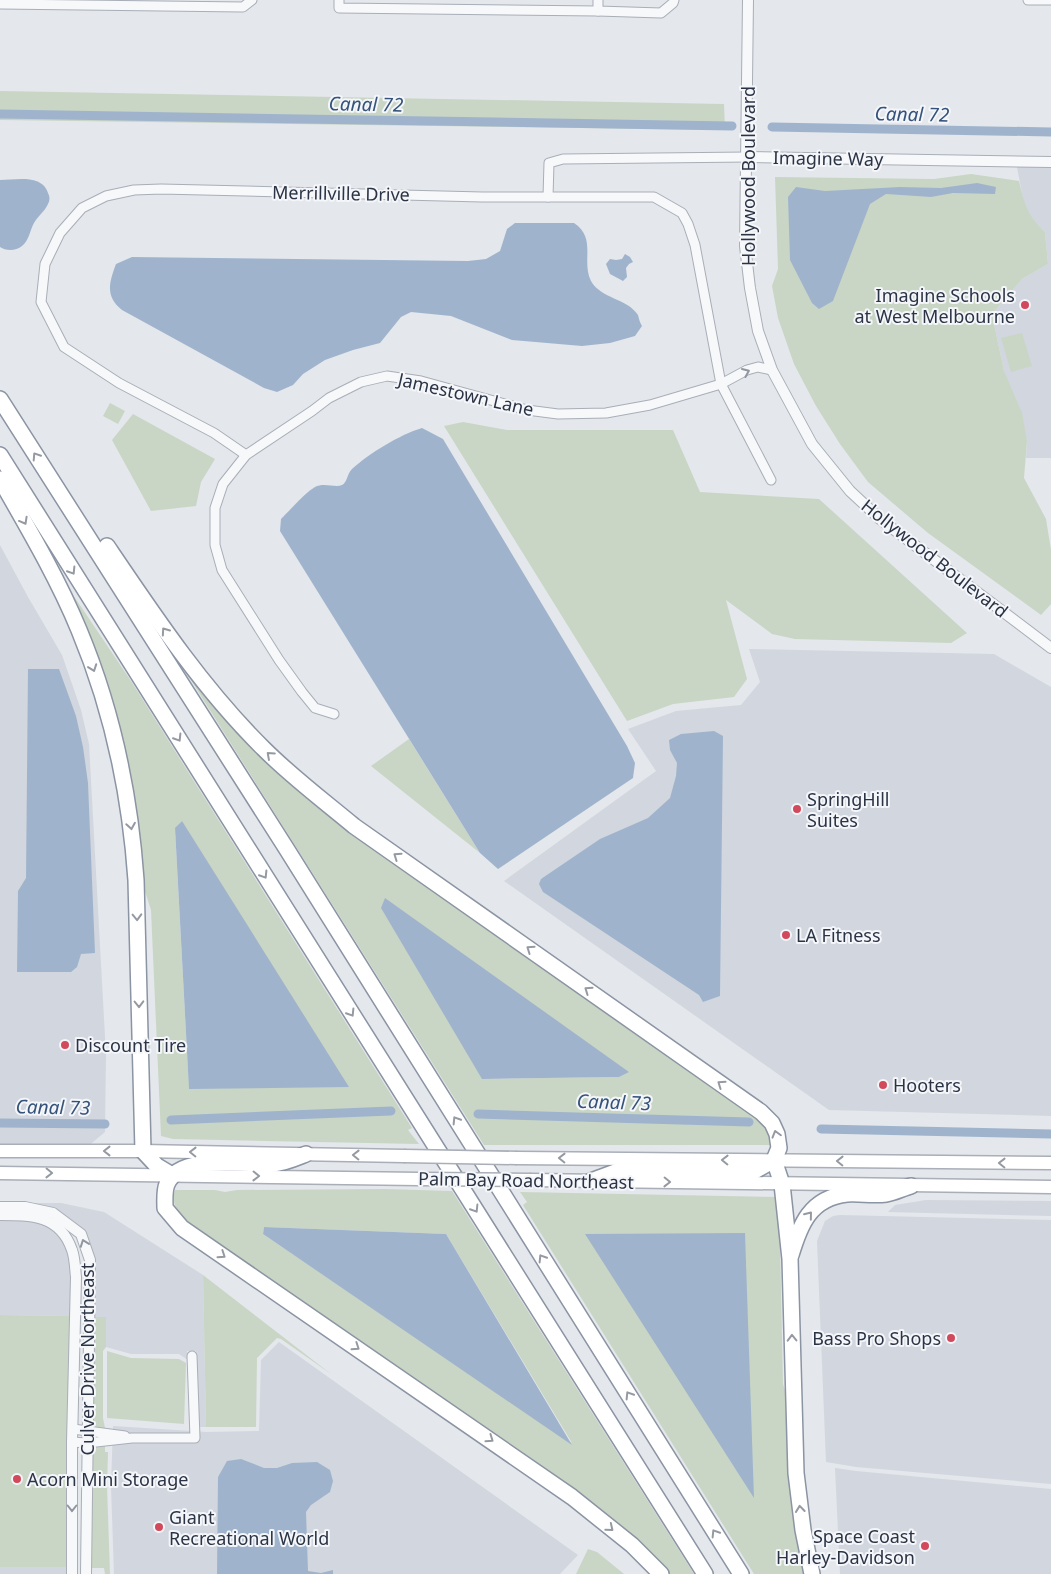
<svg xmlns="http://www.w3.org/2000/svg" width="1051" height="1574" font-family="'Noto Sans',sans-serif">
<rect width="100%" height="100%" fill="#e4e7ec"/>
<g fill="#d2d6de">
<path d="M1016 162H1051V458H1026L1027 441 1004 371 992 314 1022 279 1048 264 1045 232 1035 224 1024 204Z"/>
<path d="M0 545 28 597 62 655 81 710 89 744 106 1055 105 1132 87 1147 0 1151Z"/>
<path d="M749 649 994 654 1051 687V1116L829 1110 504 881 656 771 628 729 676 711 741 705 760 682Z"/>
<path d="M926 1200 1051 1201V1216L888 1212 895 1205Z"/>
<path d="M28 1203H61L104 1212 203 1275 206 1427H199L196 1351H187L188 1360 179 1354H131L106 1347V1317H94L83 1230 55 1209Z"/>
<path d="M840 1215 1051 1220V1484L856 1467 826 1462 817 1241 825 1221 833 1216Z"/>
<path d="M0 1220H29L44 1224 60 1236 69 1252 71 1278V1316L0 1315Z"/>
<path d="M279 1342 578 1555 560 1574H114L111 1486 113 1426 207 1432 259 1431 261 1360Z"/>
<path d="M835 1468 856 1471 1051 1489V1574H840Z"/>
<rect x="0" y="1567" width="68" height="7"/>
</g>
<g fill="#c9d6c5" fill-rule="evenodd">
<path d="M0 91 724 104 725 130 0 120Z"/>
<path d="M971 174 1019 181C1024 203 1028 217 1045 232L1048 264 1022 279 992 314 1004 371 1022 413 1027 441 1024 478 1046 519 1051 550V604L1041 615 928 533 868 482 840 444 816 406 794 364 778 318 772 286 778 269 775 177 934 179Z"/>
<path d="M1022 333 1032 366 1011 372 1001 338Z"/>
<path d="M110 403 125 411 118 424 103 416Z"/>
<path d="M133 414 215 459 201 482 196 506 151 511 112 440Z"/>
<path d="M463 422 507 430H673L700 492 819 499 967 633 951 643 795 639 772 634 726 600 747 679 734 697 673 704 627 721 444 426Z"/>
<path d="M63 580 131 681 412 1128 408 1130 419 1144 173 1139 161 1136 151 910 140 876 132 806ZM182 821 189 1089 175 829Z"/>
<path d="M177 658 249 737 662 1051 759 1119 769 1132 770 1145H484ZM629 1071 619 1077 482 1079Z"/>
<path d="M409 739 480 853 371 766Z"/>
<path d="M385 1189 452 1191 694 1574H668L207 1237C192 1225 168 1213 175 1190H215L225 1192 237 1190ZM264 1227 446 1234 572 1443 263 1234Z"/>
<path d="M520 1192 779 1197 783 1384 791 1408 809 1574H754L523 1205 527 1202Z"/>
<path d="M203 1275 331 1374 281 1339 277 1338 257 1358 256 1427H206Z"/>
<path d="M0 1315 71 1316 68 1567H0Z"/>
<path d="M94 1317H106V1347L103 1351V1418L105 1428 92 1426Z"/>
<path d="M107 1351 131 1358 179 1359 186 1363 184 1424 107 1418Z"/>
<path d="M105 1446V1452H108L107 1486 110 1574H105L104 1568H91V1448Z"/>
<path d="M588 1549 597 1552 624 1574H576Z"/>
</g>
<g fill="#9fb4cc">
<path d="M0 180C16 180 42 174 48 193 50 197 50 200 48 204 45 211 38 216 34 223 30 230 29 241 22 246 16 251 6 251 0 247Z"/>
<path d="M977 183 996 187 995 194 953 193 931 197 886 194 870 204 833 301 819 309 812 303 790 260 788 197 796 187 825 191 900 187 941 188Z"/>
<path d="M515 223H574C597 238 581 261 591 281 601 299 627 298 638 315 639 319 640 323 642 326L635 336 610 343 582 346 512 340 451 316 411 312 401 317 380 343 353 350 325 360 303 374 293 385 277 392 264 388 122 310C105 296 109 283 116 264L132 257 468 261 486 259 500 251 507 229Z"/>
<path d="M625 254 630 257 633 262 629 264 626 268 627 277 623 281 610 274 606 264 610 259 616 260 622 259Z"/>
<path d="M422 428 443 439 627 746 635 763 633 778 498 869 480 853 280 531 281 519C289 511 306 492 315 487 324 482 335 488 342 485 347 483 347 474 352 469 370 453 399 435 422 428Z"/>
<path d="M28 669H59L76 716 83 747 88 783 95 953 81 954 77 967 71 972H17L18 891 26 878Z"/>
<path d="M714 731 723 736 720 996 703 1002 699 995 543 892 539 884 541 879 600 839 648 818 670 798 676 776 677 763 670 750 669 740 681 734Z"/>
<path d="M182 821 349 1087 189 1089 175 828Z"/>
<path d="M385 898 629 1072 619 1077 482 1079 381 908Z"/>
<path d="M264 1227 446 1234 572 1445 263 1234Z"/>
<path d="M745 1233 754 1498 585 1234Z"/>
<path d="M241 1459 264 1468H277L292 1463 317 1462 330 1470 333 1481 330 1492 311 1505 306 1512 308 1571 321 1573 333 1570V1574H217L218 1477 227 1461Z"/>
</g>
<g fill="none" stroke-linecap="round" stroke-linejoin="round">
<g stroke="#9fb4cc" stroke-width="9">
<path d="M0 114 732 126"/>
<path d="M772 127 1051 132"/>
<path d="M478 1114 749 1122"/>
<path d="M171 1120 391 1111"/>
<path d="M0 1123 105 1124"/>
<path d="M821 1129 1051 1134"/>
</g>
<defs>
<g id="minor">
<path d="M339 0V8L598 11"/>
<path d="M598 0V11L661 13 673 3 674 0"/>
<path d="M1028 0H1051"/>
<path d="M0 4 243 7 252 0"/>
<path d="M548 197 549 163 563 159 748 157"/>
<path d="M246 455 214 433 119 383 64 347 41 302 45 264 60 233 82 208 106 196 134 190 161 189 482 197H654L682 213 688 224 695 245 721 384 771 480"/>
<path d="M334 714 315 708 302 692 279 660 222 570 215 545V508L223 484 246 455 312 411 329 398 361 382 387 376 421 381 527 410 558 414 606 413 650 405 721 384 747 370 758 367 772 370"/>
<path d="M73 1429 125 1436"/>
<path d="M72 1442 87 1443 132 1438H195L192 1356"/>
</g>
<g id="tertiary">
<path d="M748 0 745 246 750 288 758 331 772 370 812 444 850 491 880 519 1051 648"/>
<path d="M748 157 1051 162"/>
<path d="M0 1207H25L53 1213 81 1234 90 1260 86 1574"/>
<path d="M0 1215C31 1215 60 1215 72 1250 75 1258 75 1269 76 1277L72 1442V1574"/>
</g>
<g id="secondary">
<path d="M0 1151H143L404 1156"/>
<path d="M517 1158 1051 1163"/>
<path d="M0 1173 419 1179"/>
<path d="M531 1180 1051 1187"/>
</g>
<g id="motorway">
<path d="M0 399 286 848 741 1574"/>
<path d="M0 455 705 1574"/>
<path d="M0 479C28 528 57 577 79 630 112 709 130 794 136 880L143 1151 157 1166 172 1175"/>
<path d="M107 546C155 617 203 689 264 749 292 777 324 801 354 826L761 1112 772 1123 777 1134 779 1148 774 1160 753 1172 618 1171 591 1181"/>
<path d="M306 1154C296 1158 283 1164 272 1164 244 1165 180 1153 167 1184 164 1191 165 1201 165 1208L182 1228 572 1497 632 1545 661 1574"/>
<path d="M774 1160 782 1184 790 1259 796 1473 803 1530 812 1574"/>
<path d="M791 1255C800 1225 810 1198 847 1194 860 1193 873 1196 886 1194 894 1193 903 1188 911 1186"/>
</g>
</defs>
<use href="#minor" stroke="#a9aeb7" stroke-width="11"/>
<use href="#tertiary" stroke="#a9aeb7" stroke-width="12"/>
<use href="#secondary" stroke="#a9aeb7" stroke-width="15"/>
<use href="#motorway" stroke="#8b94a3" stroke-width="18"/>
<use href="#minor" stroke="#f7f8fa" stroke-width="9"/>
<use href="#tertiary" stroke="#f7f8fa" stroke-width="10"/>
<use href="#secondary" stroke="#fff" stroke-width="12"/>
<use href="#motorway" stroke="#fff" stroke-width="15"/>
<defs>
<g id="secondary-bridge">
<path d="M404 1156 517 1158"/>
<path d="M419 1179 531 1180"/>
</g>
</defs>
<use href="#secondary-bridge" stroke="#a9aeb7" stroke-width="15" stroke-linecap="butt"/>
<use href="#secondary-bridge" stroke="#fff" stroke-width="12"/>
</g>
<defs><path id="oneway-chevron" d="M-2-3.5L2.5 0L-2 3.5" fill="none" stroke-width="1.6" stroke-linecap="round" stroke-linejoin="round" transform="scale(1.25)"/></defs>
<g stroke="#9196a0">
<use href="#oneway-chevron" transform="translate(746 372) rotate(-23)"/>
<use href="#oneway-chevron" transform="translate(84 1243) rotate(-110)"/>
<use href="#oneway-chevron" transform="translate(72 1508) rotate(90)"/>
</g>
<g stroke="#959aa2">
<use href="#oneway-chevron" transform="translate(36 456) rotate(-123)"/>
<use href="#oneway-chevron" transform="translate(24 521) rotate(61)"/>
<use href="#oneway-chevron" transform="translate(72 571) rotate(58)"/>
<use href="#oneway-chevron" transform="translate(165 631) rotate(-125)"/>
<use href="#oneway-chevron" transform="translate(93 668) rotate(70)"/>
<use href="#oneway-chevron" transform="translate(178 738) rotate(58)"/>
<use href="#oneway-chevron" transform="translate(270 755) rotate(-138)"/>
<use href="#oneway-chevron" transform="translate(131 826) rotate(81)"/>
<use href="#oneway-chevron" transform="translate(397 856) rotate(-145)"/>
<use href="#oneway-chevron" transform="translate(264 875) rotate(58)"/>
<use href="#oneway-chevron" transform="translate(137 917) rotate(88)"/>
<use href="#oneway-chevron" transform="translate(530 949) rotate(-145)"/>
<use href="#oneway-chevron" transform="translate(588 990) rotate(-145)"/>
<use href="#oneway-chevron" transform="translate(139 1004) rotate(89)"/>
<use href="#oneway-chevron" transform="translate(351 1013) rotate(58)"/>
<use href="#oneway-chevron" transform="translate(721 1084) rotate(-145)"/>
<use href="#oneway-chevron" transform="translate(456 1120) rotate(-122)"/>
<use href="#oneway-chevron" transform="translate(776 1134) rotate(-106)"/>
<use href="#oneway-chevron" transform="translate(107 1151) rotate(-180)"/>
<use href="#oneway-chevron" transform="translate(193 1152) rotate(-179)"/>
<use href="#oneway-chevron" transform="translate(356 1155) rotate(-179)"/>
<use href="#oneway-chevron" transform="translate(562 1158) rotate(-179)"/>
<use href="#oneway-chevron" transform="translate(725 1160) rotate(-179)"/>
<use href="#oneway-chevron" transform="translate(840 1161) rotate(-179)"/>
<use href="#oneway-chevron" transform="translate(1002 1163) rotate(-179)"/>
<use href="#oneway-chevron" transform="translate(49 1173) rotate(1)"/>
<use href="#oneway-chevron" transform="translate(256 1176) rotate(1)"/>
<use href="#oneway-chevron" transform="translate(667 1182) rotate(1)"/>
<use href="#oneway-chevron" transform="translate(475 1209) rotate(58)"/>
<use href="#oneway-chevron" transform="translate(809 1215) rotate(-51)"/>
<use href="#oneway-chevron" transform="translate(222 1255) rotate(34)"/>
<use href="#oneway-chevron" transform="translate(542 1258) rotate(-122)"/>
<use href="#oneway-chevron" transform="translate(792 1338) rotate(-91)"/>
<use href="#oneway-chevron" transform="translate(356 1347) rotate(34)"/>
<use href="#oneway-chevron" transform="translate(629 1395) rotate(-122)"/>
<use href="#oneway-chevron" transform="translate(490 1439) rotate(35)"/>
<use href="#oneway-chevron" transform="translate(800 1509) rotate(-96)"/>
<use href="#oneway-chevron" transform="translate(610 1528) rotate(39)"/>
<use href="#oneway-chevron" transform="translate(715 1533) rotate(-122)"/>
</g>
<g fill="#d1495b" stroke="#f4f6f9" stroke-width="2">
<circle cx="1025" cy="305" r="5"/>
<circle cx="797" cy="809" r="5"/>
<circle cx="786" cy="935" r="5"/>
<circle cx="65" cy="1045" r="5"/>
<circle cx="883" cy="1085" r="5"/>
<circle cx="951" cy="1338" r="5"/>
<circle cx="17" cy="1479" r="5"/>
<circle cx="159" cy="1527" r="5"/>
<circle cx="925" cy="1546" r="5"/>
</g>
<g text-anchor="middle" dominant-baseline="central" stroke-width="4" stroke-linejoin="round" paint-order="stroke">
<g font-size="18" fill="#2b3445" stroke="#f4f6f9">
<text transform="translate(828 158) rotate(1)">Imagine Way</text>
<text transform="translate(748 176) rotate(-90)">Hollywood Boulevard</text>
<text transform="translate(341 193) rotate(1)">Merrillville Drive</text>
<text transform="translate(466 394) rotate(13)">Jamestown Lane</text>
<text transform="translate(935 558) rotate(38)">Hollywood Boulevard</text>
<text transform="translate(526 1180) rotate(1)">Palm Bay Road Northeast</text>
<text transform="translate(87 1359) rotate(-90)">Culver Drive Northeast</text>
</g>
<g font-size="18" fill="#2b3445" stroke="#f4f6f9" text-anchor="start">
<text x="1015" y="295" text-anchor="end">Imagine Schools<tspan x="1015" dy="21">at West Melbourne</tspan></text>
<text x="807" y="799">SpringHill<tspan x="807" dy="21">Suites</tspan></text>
<text x="796" y="935">LA Fitness</text>
<text x="75" y="1045">Discount Tire</text>
<text x="893" y="1085">Hooters</text>
<text x="941" y="1338" text-anchor="end">Bass Pro Shops</text>
<text x="27" y="1479">Acorn Mini Storage</text>
<text x="169" y="1517">Giant<tspan x="169" dy="21">Recreational World</tspan></text>
<text x="915" y="1536" text-anchor="end">Space Coast<tspan x="915" dy="21">Harley-Davidson</tspan></text>
</g>
<g font-size="19" font-style="italic" fill="#34527a" stroke="#f4f6f9">
<text transform="translate(366 104) rotate(1)">Canal 72</text>
<text transform="translate(912 114) rotate(1)">Canal 72</text>
<text transform="translate(614 1102) rotate(2)">Canal 73</text>
<text transform="translate(53 1107) rotate(1)">Canal 73</text>
</g>
</g>
</svg>
